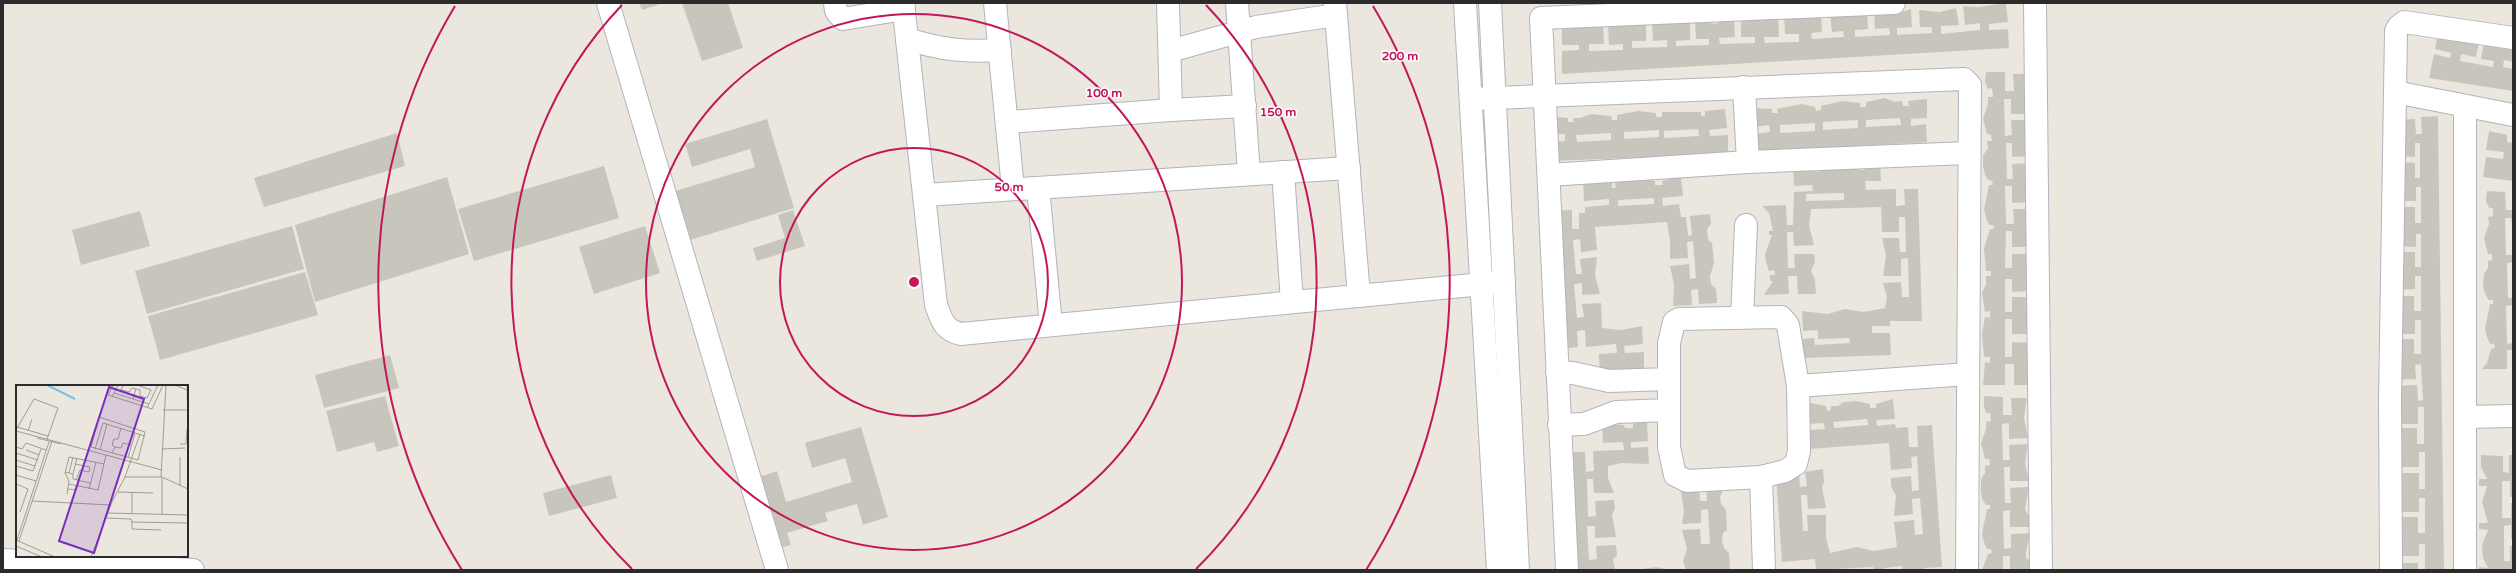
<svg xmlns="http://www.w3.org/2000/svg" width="2516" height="573" font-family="'Varela Round',sans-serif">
<rect width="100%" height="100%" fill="#ece7de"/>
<g fill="#c8c5bd" fill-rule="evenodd">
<path d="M639 3H663L642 10Z"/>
<path d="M682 3H728L743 48 702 61Z"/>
<path d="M2006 3 2008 22 1989 24V30L2008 29 2009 48 1562 74V51L1579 50V45H1562V23L1583 28 1603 23 1604 44H1589V51L1623 50V44L1609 45 1608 23 1628 26 1646 21V41H1632V48L1667 47V40L1653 41 1652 22 1671 24 1690 20V40L1676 41V46L1709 45V39H1696L1695 20 1715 24 1728 19H1734L1735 37 1719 38 1720 44 1755 43V37H1741V17L1759 20 1778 16 1779 37H1764L1765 43 1799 42V34H1785L1784 15 1804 18 1821 14 1822 32 1811 33 1812 39 1844 37 1843 31 1832 32 1830 14 1867 12 1868 29 1855 30V37L1890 35 1889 28 1875 29 1874 11 1895 14 1911 9 1912 27 1897 28V35L1932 33V27H1920L1919 10 1940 12 1956 8 1959 25 1941 26V34L1980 30V23L1965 25 1963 6 1978 7Z"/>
<path d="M2439 28 2480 36 2476 57 2461 54 2460 61 2493 67 2494 61 2481 59 2485 37 2513 43V62L2504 60 2503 67 2513 69V91L2429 78 2434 54 2450 58 2451 53 2435 49Z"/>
<path d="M1986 72H2005V91H2014L2013 74H2029L2030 114H2011V99H2004L2005 136 2012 135 2011 120H2030L2031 156 2012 157V143H2006L2007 179H2013L2012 164 2031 163 2032 202 2012 203V186H2005L2006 224H2014L2013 209H2033V247H2012V231H2006L2005 268H2012V254H2032L2026 273 2032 291 2012 292V279H2005V312H2012V297H2032V334H2012V319H2005V357H2012V342L2032 343 2027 363 2031 385H2014V364H2005V385H1983L1985 362 1990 363V357H1984L1982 334 1985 317 1990 318V311L1985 312 1982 293 1986 284V276H1991V271H1986L1984 248 1990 229H1994L1993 225H1989L1986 218 1984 209 1989 185H1993L1992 181 1988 180 1985 175 1983 166V155L1988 149 1987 141H1992L1991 135 1987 134 1983 119 1988 104V97H1993L1992 88 1988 89 1985 82Z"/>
<path d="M1885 98 1895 102 1902 101 1903 106H1909L1908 101 1927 99V118L1911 119V126L1926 124 1927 142 1756 152 1754 134 1770 132 1769 125 1754 127 1752 108 1772 109V113H1778L1777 109 1802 104 1815 107 1816 111 1821 110V106L1842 101 1860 103V107H1866V102ZM1900 118 1901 125 1866 127V120ZM1858 120V128L1823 130V122ZM1815 123V131L1780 133V125Z"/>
<path d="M1725 109 1727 128 1709 130 1710 136 1728 135V154L1552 161 1550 142 1565 141V134L1549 135 1548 116 1568 118V122H1574L1573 118H1580L1591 114 1611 116 1612 120H1617V115L1638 111 1656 113V117H1662V112H1701V116H1705V111ZM1698 129 1699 136 1664 138V131ZM1659 130V137L1624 139V132ZM1611 133V140L1577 142 1576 135Z"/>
<path d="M2438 116 2444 570H2425V544H2419V556H2394V517H2418V533H2425V498H2419V512H2394V473H2419V489H2425V452H2419V467H2394L2402 449 2394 428H2417V444H2424V407H2418V424H2394L2392 386 2417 385 2418 401 2423 400 2421 364 2415 365 2416 379 2392 380 2393 339H2414V354H2421V320H2415V334H2393V296H2414V311H2421V276H2415V289L2394 290V252H2415V267H2421V234H2416V247L2394 246V207H2415V223H2421V187H2416V201H2394L2395 162 2415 163V178H2420V143H2415V157L2395 156V120L2415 119 2416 134H2422L2421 117Z"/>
<path d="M767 119 794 208 687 241 672 192 755 167 750 149 692 167 685 144Z"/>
<path d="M2489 131 2507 135V142L2513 143V181L2483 177 2486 157 2503 159 2504 152 2486 150Z"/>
<path d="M397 133 405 166 264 207 254 178Z"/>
<path d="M1880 162 1881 181H1865L1866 190 1896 189V206L1905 205 1904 189H1918L1922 321H1890V326H1872V333H1890L1891 355 1803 358V339L1814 338 1815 345 1850 343 1849 338 1818 339V330L1803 331 1802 311 1828 314 1845 309 1863 312 1885 308 1887 297 1883 283 1901 282 1902 297H1909L1908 258 1901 259V276H1883L1886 256 1882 238H1899L1900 252H1906L1905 217H1899V232H1882L1881 207 1811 209 1809 226 1814 245 1794 246 1793 232H1787L1788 268H1795L1794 254H1814L1815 262 1811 271 1815 279 1816 294H1798L1797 276H1788L1789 294 1764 295 1773 281H1770V275H1775L1774 270 1769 271 1766 262 1765 254 1772 235H1769V231H1773L1769 213 1762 206 1786 205 1787 225H1793L1794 192 1813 191 1812 185 1794 186 1793 166 1813 167 1814 171 1820 172V167L1858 166V170H1864V166ZM1844 193V200L1806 201V194Z"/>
<path d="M604 166 619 218 474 261 458 209Z"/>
<path d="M447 177 469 254 315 302 295 225Z"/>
<path d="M1681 177 1683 196 1662 198 1663 206 1679 204 1681 217H1686L1688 236 1692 235 1690 216 1710 214 1711 224 1707 229 1708 240 1712 243 1714 263 1710 276 1711 284 1716 289 1717 303 1699 304 1698 289 1691 290 1692 305 1673 306 1674 284 1670 266 1689 264 1690 279 1696 278 1693 241 1687 242 1688 258 1670 259V241L1667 222 1595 227 1597 250 1581 252 1580 239 1573 240 1576 274H1582L1580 259 1597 257 1595 275 1600 294 1582 295V283L1574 284 1577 318 1584 317 1582 304 1601 303 1602 328 1621 330 1642 326 1643 344 1624 346 1625 353 1644 352V371L1615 369 1600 375 1599 354 1617 353 1616 344 1586 347 1585 330 1577 331 1578 347 1561 349 1552 211 1572 210V229H1579V213H1585V207L1609 205V199L1584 201 1583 180 1612 183V188H1616L1615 183 1634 178 1655 181V185H1663L1662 181ZM1654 198V204L1618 206V200Z"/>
<path d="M2487 191 2505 192 2506 210H2513V231L2511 218H2505L2506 255H2513V262L2507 263 2508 298H2513V305L2506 306 2507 344 2513 343V350H2507V369H2482L2487 363 2491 349 2495 348 2494 344H2490L2487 337 2485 329 2490 304H2493V300H2489L2485 294 2483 285 2484 274 2488 268V261L2492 260V254H2488L2484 238 2489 224 2488 217 2493 216V208H2489L2486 201Z"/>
<path d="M793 210 805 246 757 261 753 248 785 238 778 215Z"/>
<path d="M140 211 150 246 81 265 72 230Z"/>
<path d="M292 226 304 269 147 314 135 271Z"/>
<path d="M645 226 660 273 594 294 579 247Z"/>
<path d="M305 272 318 315 160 360 148 316Z"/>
<path d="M390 355 399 388 324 408 315 375Z"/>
<path d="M385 396 399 446 377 452 374 442 337 452 326 411Z"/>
<path d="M1984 396 2003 397V415H2012L2011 398H2027L2024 418 2028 438 2009 439V423L2002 424 2003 460H2010L2009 445 2028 444 2025 463 2029 481H2010V467H2004L2005 503H2011L2010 488 2029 487 2025 509 2030 519V527H2010V510L2003 511 2004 549 2011 548V534L2030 533 2026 552V558L2031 562 2030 570H2010V556H2003V570H1982L1988 554 1992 553 1991 549H1987L1984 542 1982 534 1987 509H1990V505H1986L1982 499 1981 490V479L1985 473V466L1990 465 1989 459H1985L1981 443 1986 429V422L1991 421 1990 413H1986L1984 406Z"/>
<path d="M1893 399 1895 419 1876 420 1877 426 1895 424 1896 428 1908 427 1909 447H1918L1917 426 1932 425 1942 567 1924 568 1925 570H1902V566L1884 568V570H1874L1873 567 1816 570 1815 559 1782 562 1776 475 1799 472 1800 487 1807 486 1805 472 1823 469 1824 482 1822 487 1826 508 1808 509 1807 495H1801L1803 531H1808L1807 515H1826V538L1830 553 1857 547 1874 551 1897 547 1894 522 1914 520 1915 535 1923 534 1920 498 1912 499 1913 514 1894 516 1896 496 1891 486V478L1911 476 1912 491 1919 490 1917 456 1911 457 1912 468 1891 470 1889 443 1809 449 1807 430 1825 429 1824 423 1807 424 1805 402 1826 406 1827 411 1831 410V406H1838L1844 402 1856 401 1870 404V408H1876V404ZM1867 419 1868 425 1834 428 1833 422Z"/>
<path d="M1641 421 1647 422 1648 441 1631 442V448L1648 447 1649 464 1622 463 1608 466V478L1614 493H1594L1593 479H1587L1588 517 1596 516 1595 501 1614 500 1615 509 1612 514 1616 537 1595 538V526H1587L1589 560 1597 559 1596 546 1616 545 1617 556 1613 559 1615 570H1573L1567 452H1585L1586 472 1594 471 1593 451 1624 450 1623 442 1603 443 1602 424 1624 425 1625 428H1633V424Z"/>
<path d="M861 427 888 517 863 525 857 504 825 513 828 521 787 533 791 545 780 548 759 477 777 471 786 502 852 482 845 458 812 468 805 443Z"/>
<path d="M2481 455 2503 456V472L2509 473V455H2513V497H2510V481H2502V518H2511V503H2513V539H2511V525L2504 526V561H2510V546H2513V570H2479V567L2488 568 2483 558 2482 545 2488 530 2479 529V523H2488L2482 502 2487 486H2479V479H2487L2481 467Z"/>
<path d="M611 475 617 498 549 516 543 493Z"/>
<path d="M1706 481 1723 488 1720 498 1721 504 1726 510 1727 530 1723 533 1722 541 1724 548 1729 553 1730 570H1686L1683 561 1687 549 1682 530 1700 529 1701 544H1710L1708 509 1701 510V523L1682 524 1684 512 1680 485 1699 484 1700 501H1707Z"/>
<rect x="2394" y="563" width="24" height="7"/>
<path d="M1656 567 1670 570H1642V569Z"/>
</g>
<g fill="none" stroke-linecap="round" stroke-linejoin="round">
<defs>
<g id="minor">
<path d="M608 3 777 570"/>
<path d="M835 3 836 11 843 19 904 9"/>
<path d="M903 3 936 305C942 321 944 330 961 334L1504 282"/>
<path d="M995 3 1013 189"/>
<path d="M1168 3 1171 110 1245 106"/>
<path d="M1237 3 1249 174"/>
<path d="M1335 3 1359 296"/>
<path d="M1465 3 1498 570"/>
<path d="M1490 3 1518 570"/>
<path d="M2035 3 2041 570"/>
<path d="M907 39C943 50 963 52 1000 50"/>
<path d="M1170 51 1256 27 1336 15"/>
<path d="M1744 87 1748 162"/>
<path d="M2395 92 2513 115"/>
<path d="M1471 99 1964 79 1970 85 1967 570"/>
<path d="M1008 122 1171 110"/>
<path d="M1283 172 1292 302"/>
<path d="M1549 175 1748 162 1968 153"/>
<path d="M1038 188 1051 325"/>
<path d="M925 195 1349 168"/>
<path d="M1742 318 1746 225"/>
<path d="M1557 372 1573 373 1609 381 1669 379V343L1674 322 1679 319 1781 317 1788 325 1798 386 1968 374"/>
<path d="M1669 379V447L1675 475 1687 481 1761 477 1764 570"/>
<path d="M2465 417 2513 416"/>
<path d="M1559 425 1584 424 1616 412 1669 410"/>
<path d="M1761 477 1785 471 1796 464 1799 451 1798 386"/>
<path d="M3 560 193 570"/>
<path d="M1567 570 1541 18 1894 3"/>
<path d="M2391 570 2390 399 2396 31 2399 26 2404 22 2513 38"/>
<path d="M2465 570V106"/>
</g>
</defs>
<use href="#minor" stroke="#b2b3be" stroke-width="24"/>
<use href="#minor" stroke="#fff" stroke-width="22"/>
</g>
<g fill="none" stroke="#c2185b" stroke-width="2">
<circle cx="914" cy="282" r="134"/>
<circle cx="914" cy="282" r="268"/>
<path d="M632 569A402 402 0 0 1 622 5M1206 5A402 402 0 0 1 1196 569"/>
<path d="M462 570A536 536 0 0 1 455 6M1373 6A536 536 0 0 1 1366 570"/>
</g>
<g transform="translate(16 385)">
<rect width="172" height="172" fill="#ece7de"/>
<path fill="none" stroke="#77c2e9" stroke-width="2" d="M31 0 59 14"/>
<path fill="none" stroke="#9f9c96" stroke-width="1" d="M97 0 92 10 136 24 147 0M107 0 105 5 113 7 116 3 120 4M159 0 171 5M171 0 172 44M98 8 133 19M96 12 102 0M117 14 120 4 124 5V11L131 13 135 5 121 0M131 23 142 0M147 25H171M83 32 129 47 122 75 75 62ZM1 42 32 51M0 45 18 14 42 23 31 54M0 46 146 85M12 46 16 34M21 53 45 59M164 59H170L171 44M0 62 6 64 10 58 30 65M99 62 105 63 107 58 115 60M79 64 87 38 129 51M146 64 169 63M10 65 23 70M84 65 91 39M0 68 22 75M96 68 99 62 96 60 98 54H102L105 43M112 73 119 48M0 75 19 81M59 79 74 82M0 81 17 86 25 64M49 87 57 89V94L74 98M53 88 57 72M57 89 61 73M0 90 20 96M109 92 124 49M145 92 150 0M60 95 64 85 73 87 74 82M0 99 12 104 4 127M53 99 82 105 90 70M164 101V72M52 104 60 105 61 101M73 104 80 77M102 107 137 108M51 109 53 96 49 88 53 72 88 79M16 116 95 120M92 128 172 130M116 128V107M146 129V92M90 133 115 134 116 137 172 138M116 137V144L145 145M0 155 39 172M1 155 33 57M3 156 36 56M0 161 26 172M75 172 96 117 109 92H146L172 104"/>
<path fill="#7b2cbf" fill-opacity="0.15" stroke="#7b2cbf" stroke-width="2" d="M93 2 128 14 78 168 43 156Z"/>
<rect width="172" height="172" fill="none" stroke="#2b2b2b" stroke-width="2"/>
</g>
<circle cx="914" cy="282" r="6" fill="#c2185b" stroke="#fff" stroke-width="2"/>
<g font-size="12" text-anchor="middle" font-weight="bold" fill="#c2185b" stroke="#fff" stroke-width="3" stroke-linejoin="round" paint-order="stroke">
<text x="1400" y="60">200 m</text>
<text x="1104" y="97">100 m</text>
<text x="1278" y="116">150 m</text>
<text x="1009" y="191">50 m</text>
</g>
<rect width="2516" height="573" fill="none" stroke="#2b2b2b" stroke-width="8"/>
</svg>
